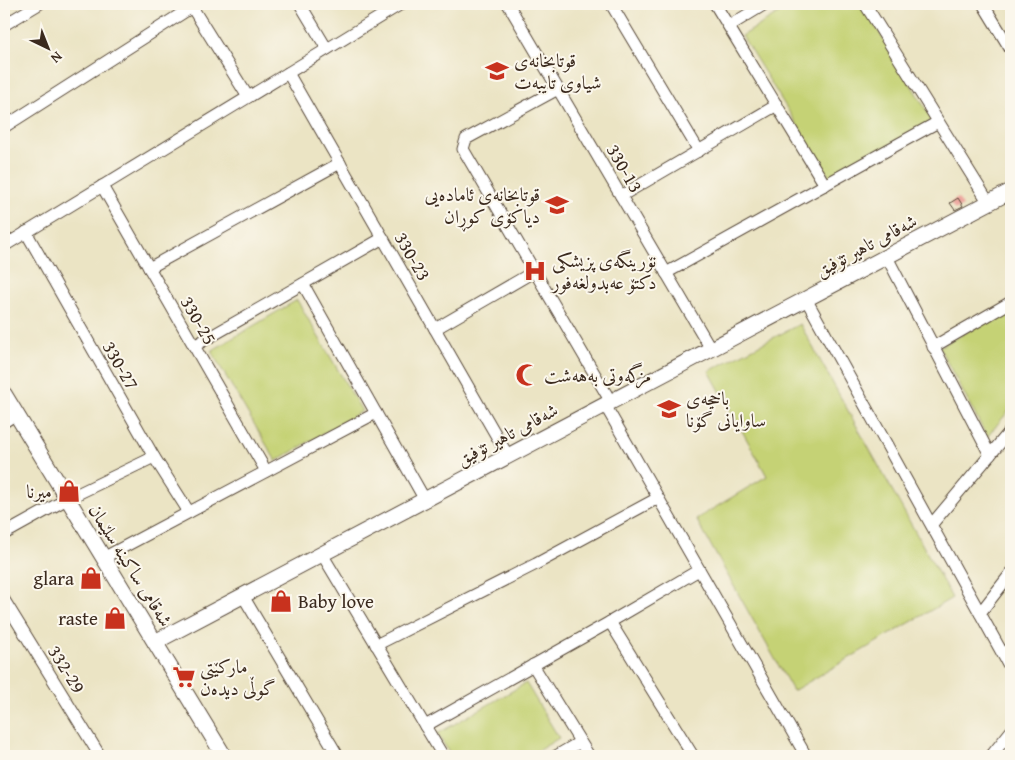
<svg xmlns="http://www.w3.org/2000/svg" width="1015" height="760" font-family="'Gentium Book Plus',Amiri,serif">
<rect width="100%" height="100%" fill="#fbf7ec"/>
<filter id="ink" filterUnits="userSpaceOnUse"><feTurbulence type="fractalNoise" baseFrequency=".02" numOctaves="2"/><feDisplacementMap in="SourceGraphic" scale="10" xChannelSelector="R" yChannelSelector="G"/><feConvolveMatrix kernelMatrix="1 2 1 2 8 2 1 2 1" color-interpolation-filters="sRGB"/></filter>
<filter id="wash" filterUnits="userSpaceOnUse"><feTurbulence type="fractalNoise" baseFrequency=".0096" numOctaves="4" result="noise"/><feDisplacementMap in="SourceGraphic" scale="20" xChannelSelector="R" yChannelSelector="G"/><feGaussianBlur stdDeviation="1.12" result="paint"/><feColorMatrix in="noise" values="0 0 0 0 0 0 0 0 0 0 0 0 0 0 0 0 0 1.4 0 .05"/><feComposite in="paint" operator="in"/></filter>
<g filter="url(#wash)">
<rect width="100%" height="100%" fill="#ebe4c4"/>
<g fill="#c5d274" stroke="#807e49">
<path d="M794 4H862L933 121 830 178 742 36Z"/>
<path d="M297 300 362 411 276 461 211 351Z"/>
<path d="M1011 308V408L987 437 939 347Z"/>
<path d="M800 324 952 598 793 691 696 519 767 476 709 371Z"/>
<path d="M526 683 559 738 529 756H452L437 734Z"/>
</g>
<g id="blocks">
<path fill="#eb9a93" d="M958 198 963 206 955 210 950 203Z"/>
</g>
</g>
<g filter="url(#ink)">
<use href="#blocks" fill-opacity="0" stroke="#554637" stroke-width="1"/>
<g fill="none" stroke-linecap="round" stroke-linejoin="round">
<defs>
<g id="minor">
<path d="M190 4 248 97"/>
<path d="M300 4 327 49"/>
<path d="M508 4 711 349"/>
<path d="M611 4 699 151"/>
<path d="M715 4 825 185"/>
<path d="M865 4 989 203"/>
<path d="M983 4 1011 50"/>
<path d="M4 25 39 4"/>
<path d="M729 26 765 4"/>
<path d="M288 73 508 456"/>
<path d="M558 89 466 139 463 149 611 402"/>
<path d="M4 127 192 7"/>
<path d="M102 186 266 471"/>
<path d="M621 196 777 105"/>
<path d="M26 232 154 457 189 512"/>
<path d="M4 246 401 4"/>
<path d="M887 257 990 455"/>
<path d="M149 268 340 163"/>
<path d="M666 273 938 122"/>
<path d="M303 284 425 500"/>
<path d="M806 299 1011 669"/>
<path d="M435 329 535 271"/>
<path d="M194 346 383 238"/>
<path d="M933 347 1011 302"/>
<path d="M605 405 806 756"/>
<path d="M4 422 16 414"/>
<path d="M932 524 1011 430"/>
<path d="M4 534 67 499 154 457"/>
<path d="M322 554 443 756"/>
<path d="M103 558 376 413"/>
<path d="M243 596 338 756"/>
<path d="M4 600 100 756"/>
<path d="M980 613 1011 573"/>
<path d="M610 622 693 756"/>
<path d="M376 645 536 564 658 498"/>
<path d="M533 665 589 756"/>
<path d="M425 726 610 622 699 570"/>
<path d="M556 756 580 742"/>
<path d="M991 756 1011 731"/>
</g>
<g id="tertiary">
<path d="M4 394 224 756"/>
<path d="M155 642 1011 191"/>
</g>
</defs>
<use href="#minor" stroke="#554637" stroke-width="13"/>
<use href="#tertiary" stroke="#554637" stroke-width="17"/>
<use href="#minor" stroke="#fff" stroke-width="11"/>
<use href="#tertiary" stroke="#fff" stroke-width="15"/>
</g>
</g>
<defs>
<symbol id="school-bare" viewBox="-9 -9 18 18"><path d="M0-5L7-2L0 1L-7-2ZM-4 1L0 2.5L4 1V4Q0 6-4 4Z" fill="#c8321e" stroke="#fbf7ec" stroke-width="2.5" paint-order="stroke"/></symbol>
<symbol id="hospital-bare" viewBox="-9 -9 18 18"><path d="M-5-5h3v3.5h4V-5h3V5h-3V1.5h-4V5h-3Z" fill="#c8321e" stroke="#fbf7ec" stroke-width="2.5" paint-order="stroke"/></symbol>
<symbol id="mosque-bare" viewBox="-9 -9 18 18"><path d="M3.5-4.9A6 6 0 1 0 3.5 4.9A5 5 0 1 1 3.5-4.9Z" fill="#c8321e" stroke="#fbf7ec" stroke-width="2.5" paint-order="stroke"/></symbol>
<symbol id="shop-bare" viewBox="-9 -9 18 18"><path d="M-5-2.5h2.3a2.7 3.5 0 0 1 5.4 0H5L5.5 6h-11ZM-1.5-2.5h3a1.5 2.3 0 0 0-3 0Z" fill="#c8321e" stroke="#fbf7ec" stroke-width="2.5" paint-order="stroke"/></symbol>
<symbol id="supermarket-bare" viewBox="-9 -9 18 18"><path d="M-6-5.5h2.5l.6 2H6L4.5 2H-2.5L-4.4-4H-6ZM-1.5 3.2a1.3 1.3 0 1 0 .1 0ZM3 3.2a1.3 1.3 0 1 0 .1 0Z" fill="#c8321e" stroke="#fbf7ec" stroke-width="2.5" paint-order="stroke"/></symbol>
</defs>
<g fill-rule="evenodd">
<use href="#school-bare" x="481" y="55" width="32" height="32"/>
<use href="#school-bare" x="541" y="189" width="32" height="32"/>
<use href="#hospital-bare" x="519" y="255" width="32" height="32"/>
<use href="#mosque-bare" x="511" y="359" width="32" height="32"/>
<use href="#school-bare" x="653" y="393" width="32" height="32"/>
<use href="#shop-bare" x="53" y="475" width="32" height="32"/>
<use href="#shop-bare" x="75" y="562" width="32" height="32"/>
<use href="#shop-bare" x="265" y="585" width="32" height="32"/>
<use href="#shop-bare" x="99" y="602" width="32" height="32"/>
<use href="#supermarket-bare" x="168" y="661" width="32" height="32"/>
</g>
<g text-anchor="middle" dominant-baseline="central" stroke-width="4" stroke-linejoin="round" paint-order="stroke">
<g font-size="19" fill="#3b2a1e" stroke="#fbf7ec" text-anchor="start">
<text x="514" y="60">قوتابخانەی<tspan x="514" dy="22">شیاوی تایبەت</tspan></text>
<text x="540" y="194" text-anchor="end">قوتابخانەی ئامادەیی<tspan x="540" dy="22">دیاکۆی کوڕان</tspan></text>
<text x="552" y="260">نۆرینگەی پزیشکی<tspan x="552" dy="22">دکتۆ عەبدولغەفور</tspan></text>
<text x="544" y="375">مزگەوتی بەهەشت</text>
<text x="686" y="398">باخچەی<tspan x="686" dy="22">ساوایانی گۆنا</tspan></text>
<text x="52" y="491" text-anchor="end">ميرنا</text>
<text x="74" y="578" text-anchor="end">glara</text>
<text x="298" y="601">Baby love</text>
<text x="98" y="618" text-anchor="end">raste</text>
<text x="200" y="666">مارکێتی<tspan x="200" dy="22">گوڵی دیدەن</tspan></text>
</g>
<g font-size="19" fill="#3b2a1e" stroke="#fbf7ec">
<text transform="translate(625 168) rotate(60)">330-13</text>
<text transform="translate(866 245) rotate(-28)">شەقامی تاهیر تۆفیق</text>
<text transform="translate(413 256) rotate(60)">330-23</text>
<text transform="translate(199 320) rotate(60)">330-25</text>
<text transform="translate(121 365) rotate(60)">330-27</text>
<text transform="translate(507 434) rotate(-28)">شەقامی تاهیر تۆفیق</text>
<text transform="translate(131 565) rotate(58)">شەقامی ساکینە سلێمان</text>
<text transform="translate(67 669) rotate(58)">332-29</text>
</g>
</g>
<rect width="1015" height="760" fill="none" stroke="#fbf7ec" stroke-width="20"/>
<g transform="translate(48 48) rotate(137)" stroke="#fbf7ec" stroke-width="4" paint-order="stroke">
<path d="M0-4L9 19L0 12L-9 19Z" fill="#3b2a1e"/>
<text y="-8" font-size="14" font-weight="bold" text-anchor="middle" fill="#3b2a1e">N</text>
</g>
</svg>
